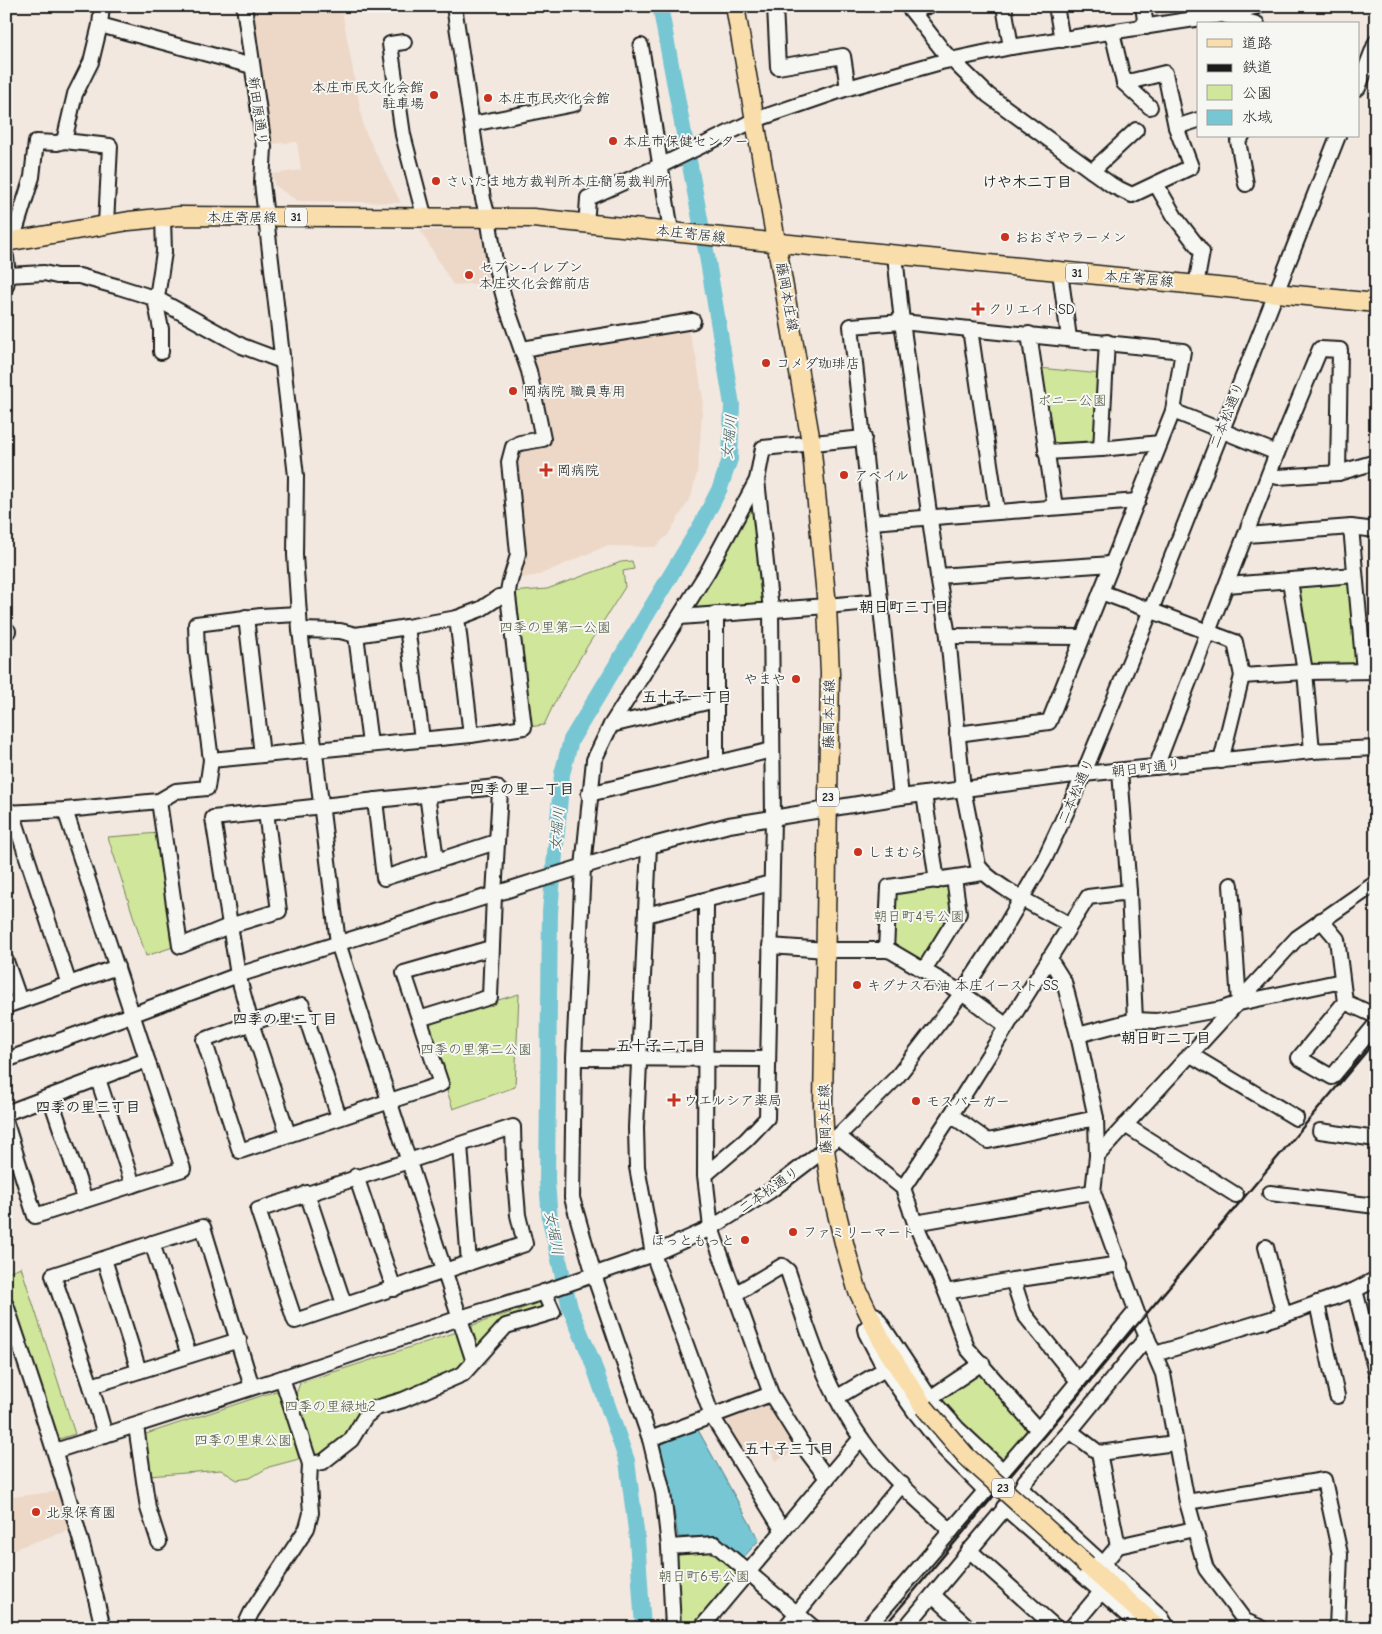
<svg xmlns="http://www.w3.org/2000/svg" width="1382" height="1634" font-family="'Comic Neue','Klee One',sans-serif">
<rect width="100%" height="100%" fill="#f2e8df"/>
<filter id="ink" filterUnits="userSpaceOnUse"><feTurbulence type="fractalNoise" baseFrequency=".02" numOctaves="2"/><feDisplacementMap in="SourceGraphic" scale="10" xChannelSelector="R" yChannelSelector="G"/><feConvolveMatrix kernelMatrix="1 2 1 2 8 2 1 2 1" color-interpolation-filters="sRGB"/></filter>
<g filter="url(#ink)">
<g fill="#edd8c8">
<path d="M249 6H341L364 129 401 203 297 201 274 185 273 174 301 170 297 142 270 144Z"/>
<path d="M479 229 492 283 453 285 420 230Z"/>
<path d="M687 327 696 356 703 398 700 443 697 473 691 497 668 535 655 547 606 546 539 575 516 579 514 459 516 450 548 440 538 372 531 351Z"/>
<path d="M767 1400 800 1449 776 1461 767 1443 739 1455 719 1418Z"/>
<path d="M59 1491 69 1530 6 1552V1498Z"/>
</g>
<g fill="#d0e69b" stroke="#76815c">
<path d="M1039 368 1101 374 1095 444 1051 447Z"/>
<path d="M751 502H756L764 604 695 612 690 609Z"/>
<path d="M632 561 634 569 623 571 625 587C597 632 565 677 544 725L528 727 512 592 547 589 621 562Z"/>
<path d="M1349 580 1359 664 1355 667 1309 665 1296 585Z"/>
<path d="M159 833 176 946 146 956 108 837Z"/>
<path d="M946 883 950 887 954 912 924 962 920 963 892 948 894 890Z"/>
<path d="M519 994 515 1087 453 1109 426 1027 430 1020Z"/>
<path d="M21 1267 75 1434 59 1439 54 1435 6 1287 7 1272Z"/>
<path d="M545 1301 549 1309 475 1351 469 1332 473 1325Z"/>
<path d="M460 1331 469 1362 463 1370 398 1399 322 1458H313L294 1400 300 1383Z"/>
<path d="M977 1370 1030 1430 1003 1463H998L939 1400Z"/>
<path d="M276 1391 281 1394 299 1459 269 1467 250 1478 237 1480 221 1470 149 1476 143 1435Z"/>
<path d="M714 1546 741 1570 697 1628H679L675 1550Z"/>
</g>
<path fill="#77c6d4" stroke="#53828a" d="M697 1428 759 1540 743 1558 715 1536 678 1537 671 1491 660 1445Z"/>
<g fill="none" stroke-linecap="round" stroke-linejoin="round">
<path stroke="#77c6d4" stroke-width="16" d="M643 1628 637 1538 627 1461 591 1358 570 1308 550 1220 547 1181 550 912 562 774 571 740 701 525 720 488 730 459 732 405 707 256 660 6"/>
<defs>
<g id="minor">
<path d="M102 6 100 25 252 66"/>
<path d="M244 6 264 147 262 183 296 476 295 555 300 630 338 943 474 1362"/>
<path d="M775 6 778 67 843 56 848 88"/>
<path d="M908 6 944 52 988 95 1092 171 1113 186 1132 195 1191 167 1176 127 1165 73 1124 83 1112 32"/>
<path d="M1004 6 1011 47"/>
<path d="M1056 6 1062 40"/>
<path d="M1143 6 1146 27"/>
<path d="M910 9 928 6"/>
<path d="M1226 16 1257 24"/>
<path d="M100 25 91 62 75 94 64 141 110 146 106 224"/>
<path d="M404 42 390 44 403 135 425 219"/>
<path d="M641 46 671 231"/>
<path d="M1124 83 1150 107"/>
<path d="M1358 88 1376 42"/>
<path d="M472 124 574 104"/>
<path d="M1176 127 1198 120"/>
<path d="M1242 136 1238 141 1246 184"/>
<path d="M1092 171 1136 130"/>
<path d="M1156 184 1175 217 1202 252 1196 285"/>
<path d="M587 213 588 198 662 165 755 120 848 88 941 62 1011 47 1221 15 1258 6"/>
<path d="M12 241 32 177 36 142 57 143 64 141"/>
<path d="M895 255 902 322 938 576 948 636 963 789 978 865C990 885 1048 912 1070 925"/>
<path d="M6 257 8 275 6 286"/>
<path d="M1060 272 1069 338"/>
<path d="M8 275 44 273 57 276H79L119 287 157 299 242 346 282 361"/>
<path d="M970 329 997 511"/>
<path d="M1029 334 1055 507"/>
<path d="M522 349 693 321"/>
<path d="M161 352V329L156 304 164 252 163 218"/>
<path d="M1173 411 1277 453"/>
<path d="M1101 449 1107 342"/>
<path d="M1046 452 1101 449 1160 443"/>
<path d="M1269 475 1278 477 1338 473 1376 462"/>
<path d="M872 522 1138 501"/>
<path d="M1351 527 1364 671"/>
<path d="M1247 535 1351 527 1376 530"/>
<path d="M938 576 1112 564"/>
<path d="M1290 581 1305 672 1312 751"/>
<path d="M1227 585 1355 575"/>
<path d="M1101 592 1235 642 1242 676 1221 761"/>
<path d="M716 614V764"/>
<path d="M246 617 262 755"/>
<path d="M680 617 827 606 879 601"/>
<path d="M457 618 471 735"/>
<path d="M407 627 422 739"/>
<path d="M300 630 340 631 356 635 407 627 457 618 481 609 499 597 508 596"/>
<path d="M6 632 8 631"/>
<path d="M356 635 370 744"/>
<path d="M948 636 1082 637"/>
<path d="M1242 676 1305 672 1376 671"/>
<path d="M611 725 716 700"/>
<path d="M211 760 471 735 524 727 508 596C507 582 516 568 518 553L509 462 513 447 520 443 543 439 529 371 506 305 496 268 488 217 483 199 454 6"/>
<path d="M1156 767 1277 453 1320 349 1340 350 1338 473"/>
<path d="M1120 771 1129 892 1135 1020"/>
<path d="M427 794 436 860"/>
<path d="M589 794 772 750"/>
<path d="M924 794 937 881"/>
<path d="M901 797 851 326 902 322 1183 351 1173 411 1049 722 957 734"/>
<path d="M375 800 384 878 496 842"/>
<path d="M159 801 180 946 229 926 279 911 266 812"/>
<path d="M12 812 69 984"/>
<path d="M6 813 65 810 159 801 176 791 207 788 211 760 197 653 196 624 261 616 299 614"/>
<path d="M649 846 636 1128 637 1167 653 1254 712 1416 783 1531"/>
<path d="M1231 885 1239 1003"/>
<path d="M706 900 705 1175 711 1228 771 1394 806 1450 827 1478"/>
<path d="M646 915 771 883"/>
<path d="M1321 920 1337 939 1345 1002 1299 1058 1332 1077 1376 1024"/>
<path d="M770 946 826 950H886L891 951 962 993 1007 1026"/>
<path d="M886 950 889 887 983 873"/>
<path d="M1049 958 1064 982 1078 1035 1096 1118 1097 1156 1093 1192 1140 1321 1163 1374 1187 1502 1206 1569 1245 1621 1262 1628"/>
<path d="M6 961 20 1001"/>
<path d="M924 970 959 913 954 878"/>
<path d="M1345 1002 1376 1016"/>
<path d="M6 1006 117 967"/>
<path d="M1078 1035 1135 1020 1157 1021 1222 1009 1239 1003 1342 981"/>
<path d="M1191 1055 1296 1118"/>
<path d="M574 1058 767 1059"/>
<path d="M6 1060 131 1015 238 975 536 881 649 846 729 825 901 797 1074 775 1312 751 1376 748"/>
<path d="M98 1079 133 1185"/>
<path d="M50 1097 85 1200"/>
<path d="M6 1113 147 1060"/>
<path d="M951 1115 988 1141 1096 1118"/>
<path d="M339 1117 302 1005 204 1040 240 1151 441 1084 404 973 491 948"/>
<path d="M6 1123 35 1216 183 1169 65 810"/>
<path d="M1125 1125 1236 1195"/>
<path d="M513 1127 514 1166 518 1215 525 1244 295 1321 258 1210Z"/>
<path d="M1320 1131 1376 1139"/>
<path d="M288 1134 251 1023 238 975 213 818 496 787 500 791 494 895 490 997 419 1019"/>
<path d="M838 1136 903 1188 915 1223 946 1292 967 1348 1038 1430"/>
<path d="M460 1145 469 1263"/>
<path d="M1097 1156 1297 938 1376 883"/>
<path d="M705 1175 746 1140 767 1118 773 818 771 610 757 480 763 448 864 438"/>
<path d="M356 1176 394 1289"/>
<path d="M903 1188 951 1115 1088 897 1129 892"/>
<path d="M307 1193 344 1304"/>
<path d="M1270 1193 1376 1206"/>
<path d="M915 1223 1093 1192"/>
<path d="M152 1243 189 1355"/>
<path d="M1266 1247 1284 1315"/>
<path d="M104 1259 139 1371"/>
<path d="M1013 1280 1024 1314 1078 1381"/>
<path d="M1355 1290 1376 1372"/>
<path d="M946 1292 1013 1280 1120 1264"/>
<path d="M735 1294 782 1266 788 1271C808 1330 824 1387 861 1438 885 1473 920 1502 951 1531"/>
<path d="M1317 1303 1337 1396"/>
<path d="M6 1305C42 1411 78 1518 103 1628"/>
<path d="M875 1315 930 1398 957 1428 1002 1470"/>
<path d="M872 1323 865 1329 866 1333 885 1369 915 1412 944 1449 985 1490"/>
<path d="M1155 1354 1284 1315 1355 1290 1376 1279"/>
<path d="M91 1386 239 1340"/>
<path d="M836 1398 885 1369"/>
<path d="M930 1398 982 1363"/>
<path d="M136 1426 148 1508 159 1542"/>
<path d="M1070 1431 1099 1453 1118 1546"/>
<path d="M105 1435 91 1386 53 1275 203 1227 252 1387"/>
<path d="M650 1439 771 1394"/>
<path d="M55 1451 282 1378 460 1318 544 1292 653 1254 711 1228 770 1191 825 1149 897 1077 962 993 1002 932 1044 860 1078 787 1151 610 1338 136"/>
<path d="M1099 1453 1175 1443"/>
<path d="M310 1464 323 1462 351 1440 365 1417 376 1408 403 1400 463 1374 506 1326 553 1312 544 1292"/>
<path d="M1021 1489 1161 1617 1166 1625 1165 1628"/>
<path d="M1187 1502 1324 1480 1340 1554 1337 1628"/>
<path d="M1004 1507 1143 1628"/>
<path d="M669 1547 715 1544 814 1628"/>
<path d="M969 1550 1056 1628"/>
<path d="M1103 1564 1118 1546 1194 1529"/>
<path d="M933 1595 969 1628"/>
<path d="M244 1628 251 1613 307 1528 311 1513 309 1485 310 1464 282 1378"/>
<path d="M673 1628 669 1547 663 1493 650 1439 594 1275 572 1198 574 1058 583 867 594 760 611 725 708 571 757 480"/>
<path d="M701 1628 861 1438"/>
<path d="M785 1628 902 1484"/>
<path d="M867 1628 1038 1430 1136 1311"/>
<path d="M905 1628 1021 1489 1025 1481 1070 1431 1147 1337"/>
<path d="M1071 1628 1101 1592"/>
</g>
<g id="major">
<path d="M735 6 811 442 827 606 830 674 823 1105 825 1149 831 1189 845 1247 857 1289 884 1345 924 1407"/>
<path d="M6 242 129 221 179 216 533 218 1376 303"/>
<path d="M1087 1565 1158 1628"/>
</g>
</defs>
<use href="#minor" stroke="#1c1c1c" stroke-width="18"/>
<use href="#major" stroke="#1c1c1c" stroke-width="21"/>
<use href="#minor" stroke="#f6f6f2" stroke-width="14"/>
<use href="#major" stroke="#f9deab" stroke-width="18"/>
<path stroke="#1c1c1c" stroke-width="2.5" d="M883 1628 1376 1040"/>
<defs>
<path id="major-bridge" d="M924 1407 966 1456 1087 1565"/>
</defs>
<use href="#major-bridge" stroke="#1c1c1c" stroke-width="21" stroke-linecap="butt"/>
<use href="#major-bridge" stroke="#f9deab" stroke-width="18"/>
</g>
</g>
<g fill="#c8321e" stroke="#f6f6f2" stroke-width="2">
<circle cx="434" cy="95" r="5"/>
<circle cx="488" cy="98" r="5"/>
<circle cx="613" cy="141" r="5"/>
<circle cx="436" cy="181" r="5"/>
<circle cx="1005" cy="237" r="5"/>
<circle cx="469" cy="275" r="5"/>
<path d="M975.5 301.5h5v5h5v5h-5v5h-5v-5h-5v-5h5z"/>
<circle cx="766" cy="363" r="5"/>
<circle cx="513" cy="391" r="5"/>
<path d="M543.5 462.5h5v5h5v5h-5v5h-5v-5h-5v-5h5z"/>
<circle cx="844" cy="475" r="5"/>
<circle cx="796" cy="679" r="5"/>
<circle cx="858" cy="852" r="5"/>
<circle cx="857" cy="985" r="5"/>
<path d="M671.5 1092.5h5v5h5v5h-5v5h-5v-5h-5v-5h5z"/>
<circle cx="916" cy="1101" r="5"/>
<circle cx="793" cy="1232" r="5"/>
<circle cx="745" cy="1240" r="5"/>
<circle cx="36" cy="1512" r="5"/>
</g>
<g text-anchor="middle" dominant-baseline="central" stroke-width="4" stroke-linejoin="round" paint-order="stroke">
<g fill="#f6f6f2" stroke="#5d5d5c" stroke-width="1">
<rect x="285" y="207.5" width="22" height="19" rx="4"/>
<rect x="1066" y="263.5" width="22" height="19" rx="4"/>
<rect x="817" y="787.5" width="22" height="19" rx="4"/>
<rect x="992" y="1478.5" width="22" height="19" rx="4"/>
</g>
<g font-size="12" font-weight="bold" fill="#1c1c1c">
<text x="296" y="217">31</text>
<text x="1077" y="273">31</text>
<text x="828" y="797">23</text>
<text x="1003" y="1488">23</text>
</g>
<g font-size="14" fill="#1c1c1c" stroke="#f6f6f2" text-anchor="start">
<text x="424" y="87" text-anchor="end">本庄市民文化会館<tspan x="424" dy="16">駐車場</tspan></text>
<text x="498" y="98">本庄市民文化会館</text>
<text x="623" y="141">本庄市保健センター</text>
<text x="446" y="181">さいたま地方裁判所本庄簡易裁判所</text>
<text x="1015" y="237">おおぎやラーメン</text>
<text x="479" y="267">セブン-イレブン<tspan x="479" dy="16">本庄文化会館前店</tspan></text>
<text x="988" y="309">クリエイトSD</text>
<text x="776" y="363">コメダ珈琲店</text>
<text x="523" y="391">岡病院 職員専用</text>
<text x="557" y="470">岡病院</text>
<text x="854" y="475">アベイル</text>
<text x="786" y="679" text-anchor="end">やまや</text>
<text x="868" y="852">しまむら</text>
<text x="867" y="985">キグナス石油 本庄イースト SS</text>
<text x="684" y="1100">ウエルシア薬局</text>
<text x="926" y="1101">モスバーガー</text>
<text x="803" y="1232">ファミリーマート</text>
<text x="735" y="1240" text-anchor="end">ほっともっと</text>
<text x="46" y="1512">北泉保育園</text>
</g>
<g font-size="14" fill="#1c1c1c" stroke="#f6f6f2">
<text transform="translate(258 111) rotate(82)">新田原通り</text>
<text x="242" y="217">本庄寄居線</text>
<text transform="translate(691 234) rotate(6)">本庄寄居線</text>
<text transform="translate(1139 279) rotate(5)">本庄寄居線</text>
<text transform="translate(787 297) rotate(80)">藤岡本庄線</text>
<text transform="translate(1227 415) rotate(-68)">二本松通り</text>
<text transform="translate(829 714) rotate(-89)">藤岡本庄線</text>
<text transform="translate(1146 768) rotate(-6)">朝日町通り</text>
<text transform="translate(1076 791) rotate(-66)">二本松通り</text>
<text transform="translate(825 1119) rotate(-92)">藤岡本庄線</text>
<text transform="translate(769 1190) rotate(-35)">二本松通り</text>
</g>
<g font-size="14" fill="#525942" stroke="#f6f6f2">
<text x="1072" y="400">ポニー公園</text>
<text x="555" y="627">四季の里第一公園</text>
<text x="919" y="916">朝日町4号公園</text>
<text x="476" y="1049">四季の里第二公園</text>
<text x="330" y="1406">四季の里緑地2</text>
<text x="243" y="1440">四季の里東公園</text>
<text x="704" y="1576">朝日町6号公園</text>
</g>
<g font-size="15" font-weight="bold" fill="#1c1c1c" stroke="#f6f6f2">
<text x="1027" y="182">けや木二丁目</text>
<text x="904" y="607">朝日町三丁目</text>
<text x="687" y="697">五十子一丁目</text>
<text x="522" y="789">四季の里一丁目</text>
<text x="285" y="1019">四季の里二丁目</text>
<text x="1166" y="1038">朝日町二丁目</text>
<text x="661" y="1046">五十子二丁目</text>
<text x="88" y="1107">四季の里三丁目</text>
<text x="789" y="1449">五十子三丁目</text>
</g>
<g font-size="15" font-style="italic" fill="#3c585c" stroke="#f6f6f2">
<text transform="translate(729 437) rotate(-84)">女堀川</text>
<text transform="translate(557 829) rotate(-85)">女堀川</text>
<text transform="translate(554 1233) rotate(79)">女堀川</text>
</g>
</g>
<rect width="1382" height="1634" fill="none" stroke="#f6f6f2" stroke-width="25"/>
<rect x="12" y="12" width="1357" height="1609" fill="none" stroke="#1c1c1c" stroke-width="2" filter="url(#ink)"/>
<rect x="1197" y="22" width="162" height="115" fill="#f6f6f2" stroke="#9f9f9c"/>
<rect x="1207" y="39" width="25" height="8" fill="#f9deab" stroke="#9f9f9c"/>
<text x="1242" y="48" font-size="15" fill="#1c1c1c">道路</text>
<rect x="1207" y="64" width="25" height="8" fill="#1c1c1c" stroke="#9f9f9c"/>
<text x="1242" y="72" font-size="15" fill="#1c1c1c">鉄道</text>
<rect x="1207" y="85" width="25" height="15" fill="#d0e69b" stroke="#9f9f9c"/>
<text x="1242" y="98" font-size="15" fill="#1c1c1c">公園</text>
<rect x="1207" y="110" width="25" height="15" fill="#77c6d4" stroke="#9f9f9c"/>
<text x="1242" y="122" font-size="15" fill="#1c1c1c">水域</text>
</svg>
